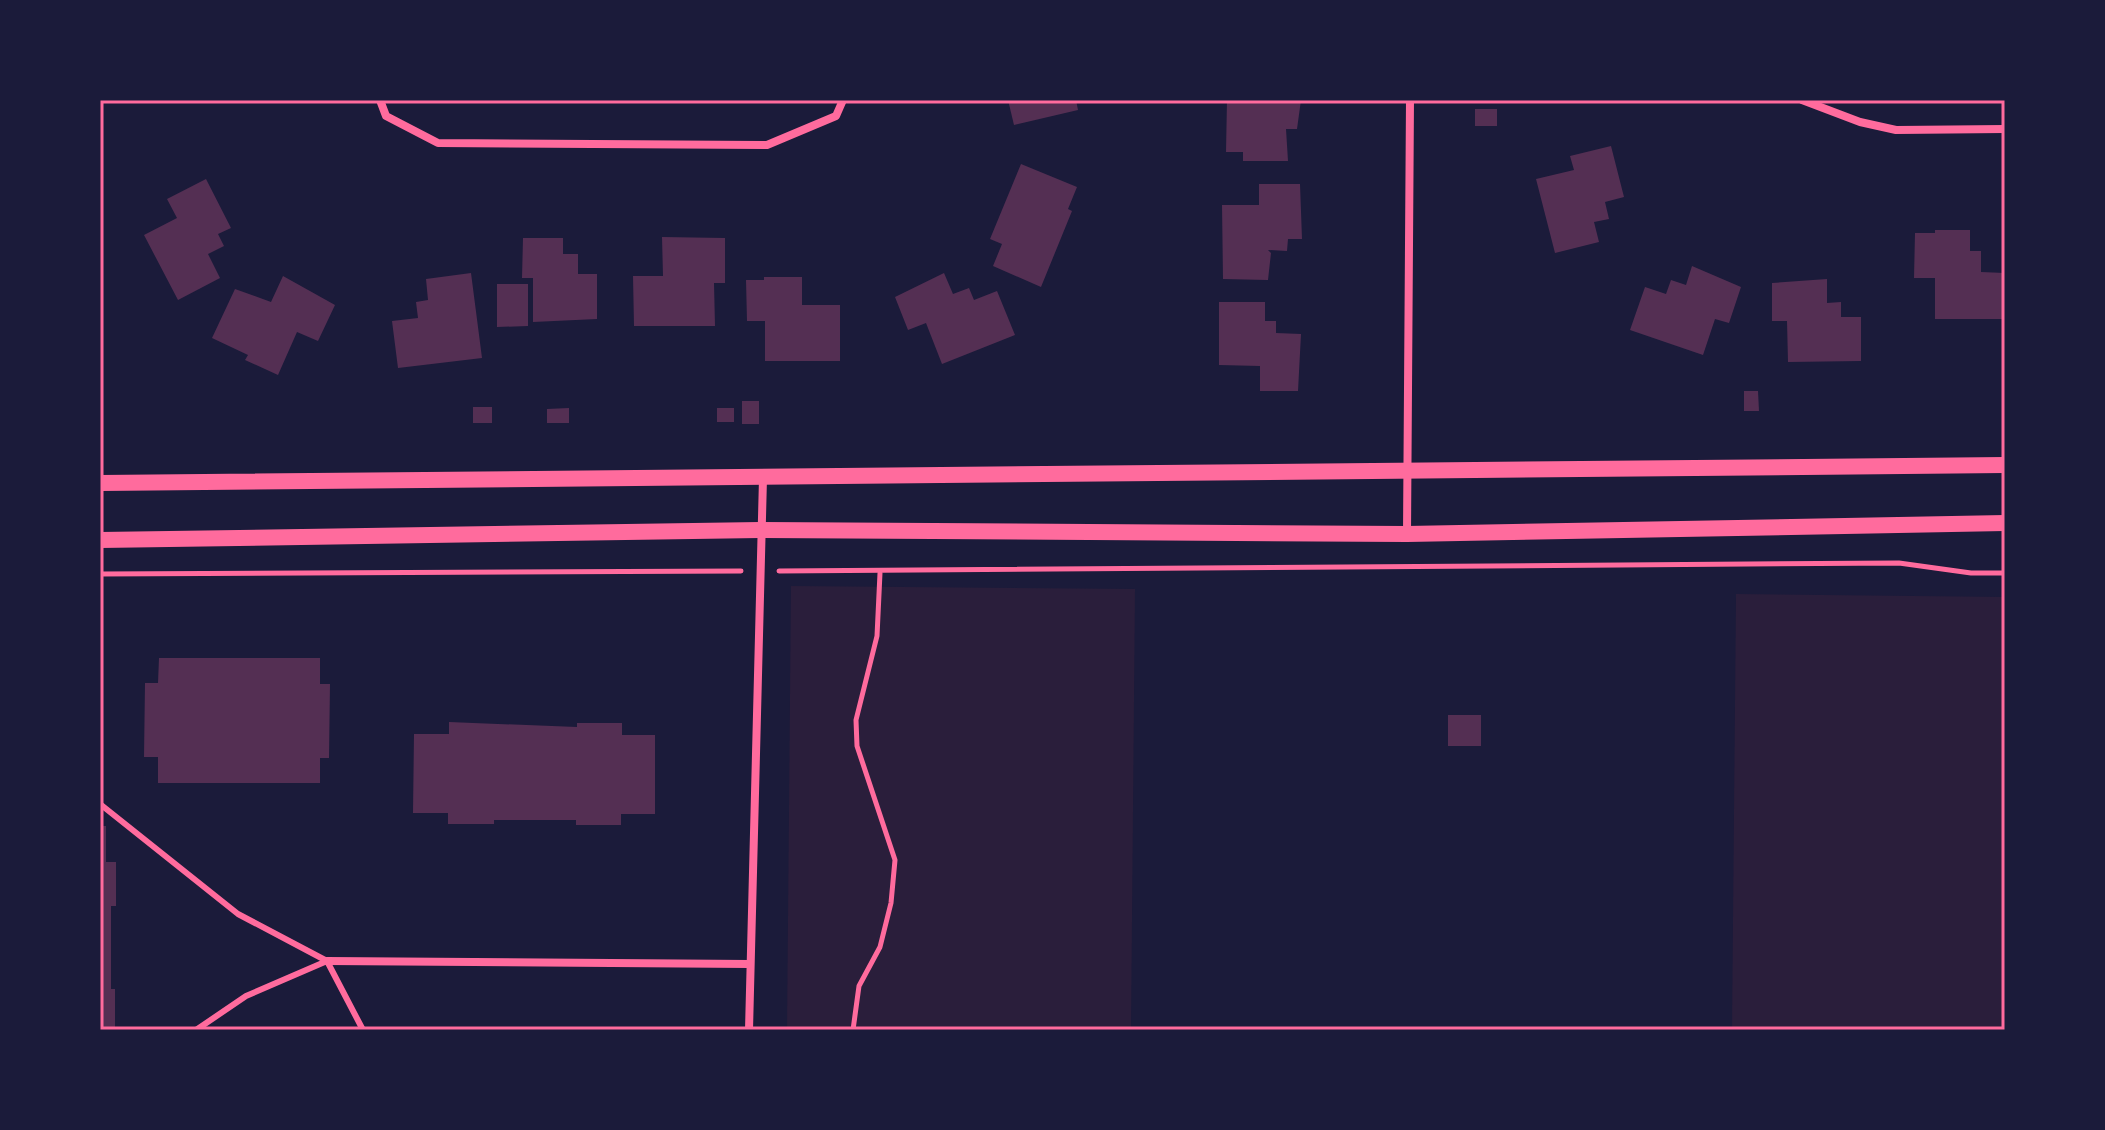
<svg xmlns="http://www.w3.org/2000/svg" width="2105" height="1130" font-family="'PT Sans',sans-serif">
<rect width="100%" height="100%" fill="#1b1b3a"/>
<g fill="#2a1e3b">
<path d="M791 586 1135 589 1131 1030H787Z"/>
<path d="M1736 594 2005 597V1030H1732Z"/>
</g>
<g fill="#542f53">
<path d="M1008 100H1076L1078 110 1014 125Z"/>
<path d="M1227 100H1301L1297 129H1286L1288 161H1243V152H1226Z"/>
<rect x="1475" y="109" width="22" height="17"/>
<path d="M1611 146 1624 197 1605 202 1609 219 1594 222 1599 242 1555 253 1536 179 1574 170 1570 156Z"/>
<path d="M1021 164 1077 187 1068 209 1072 211 1041 287 993 266 1002 244 990 239Z"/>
<path d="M206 179 231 228 218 234 224 246 208 254 220 278 178 300 144 235 177 218 167 199Z"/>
<path d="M1259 184H1300L1302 239H1288L1287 251 1268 250 1271 253 1268 280 1223 279 1222 205H1259Z"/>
<path d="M1935 230H1970V251H1981V272L2005 273V319H1935V278H1914L1915 233H1935Z"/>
<path d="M662 237 725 238V283H714L715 326H634L633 276H663Z"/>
<path d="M523 238H563V254H578V274H597V319L533 322V278H522Z"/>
<path d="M1692 266 1741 287 1729 323 1715 319 1703 355 1630 330 1645 287 1666 294 1671 280 1686 285Z"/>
<path d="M471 273 482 358 398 368 392 321 418 318 416 302 428 300 426 279Z"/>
<path d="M944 273 953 294 969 288 974 300 997 291 1015 335 942 364 926 323 908 330 895 297Z"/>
<path d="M283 276 335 305 318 341 297 332 278 375 245 360 248 355 212 338 235 289 271 302Z"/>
<path d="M764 277H802V305H840V361H765V321H747L746 280H764Z"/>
<path d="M1827 279V303L1841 302V317H1861V361L1788 362 1787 321H1772V283Z"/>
<path d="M497 284H528V326L497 327Z"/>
<path d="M1219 302H1265V321H1276V333L1301 334 1298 391H1260V366L1219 365Z"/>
<path d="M1744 391H1758L1759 411H1744Z"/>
<rect x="742" y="401" width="17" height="23"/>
<rect x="473" y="407" width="19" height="16"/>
<path d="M569 408V423H547V409Z"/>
<rect x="717" y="408" width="17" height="14"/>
<path d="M159 658H320V684H330L329 758H320V783H158V757H144L145 683H158Z"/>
<rect x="1448" y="715" width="33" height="31"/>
<path d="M449 722 577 727V723H622V735H655V814H621V825H576V820H494V824H448V813H413L414 734H449Z"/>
<path d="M100 826H106V862H116V906H111V989H115V1030H100Z"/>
</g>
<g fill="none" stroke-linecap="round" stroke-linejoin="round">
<g stroke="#ff6b9d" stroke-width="5">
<path d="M779 571 1899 563 1971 573H2005"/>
<path d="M100 574 741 571"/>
<path d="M853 1030 859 986 880 947 891 903 895 860 857 746 856 720 877 636 880 573"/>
</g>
<g stroke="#ff6b9d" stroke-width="6">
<path d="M100 804 238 914 327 961 363 1030"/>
<path d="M196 1030 246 996 327 961"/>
</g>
<g stroke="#ff6b9d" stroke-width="8">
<path d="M380 100 386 116 438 143 767 145 836 116 843 100"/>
<path d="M1802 100 1860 122 1896 130 2005 129"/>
<path d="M1407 534 1410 100"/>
<path d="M327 961 750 964"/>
<path d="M749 1030 763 478"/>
</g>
<g stroke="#ff6b9d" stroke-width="16">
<path d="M100 483 2005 465"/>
<path d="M100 540 760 530 1407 534 2005 523"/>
</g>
</g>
<rect width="2105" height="1130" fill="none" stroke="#1b1b3a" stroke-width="204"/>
<rect x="102" y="102" width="1901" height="926" fill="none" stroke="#ff6b9d" stroke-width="3"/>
</svg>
